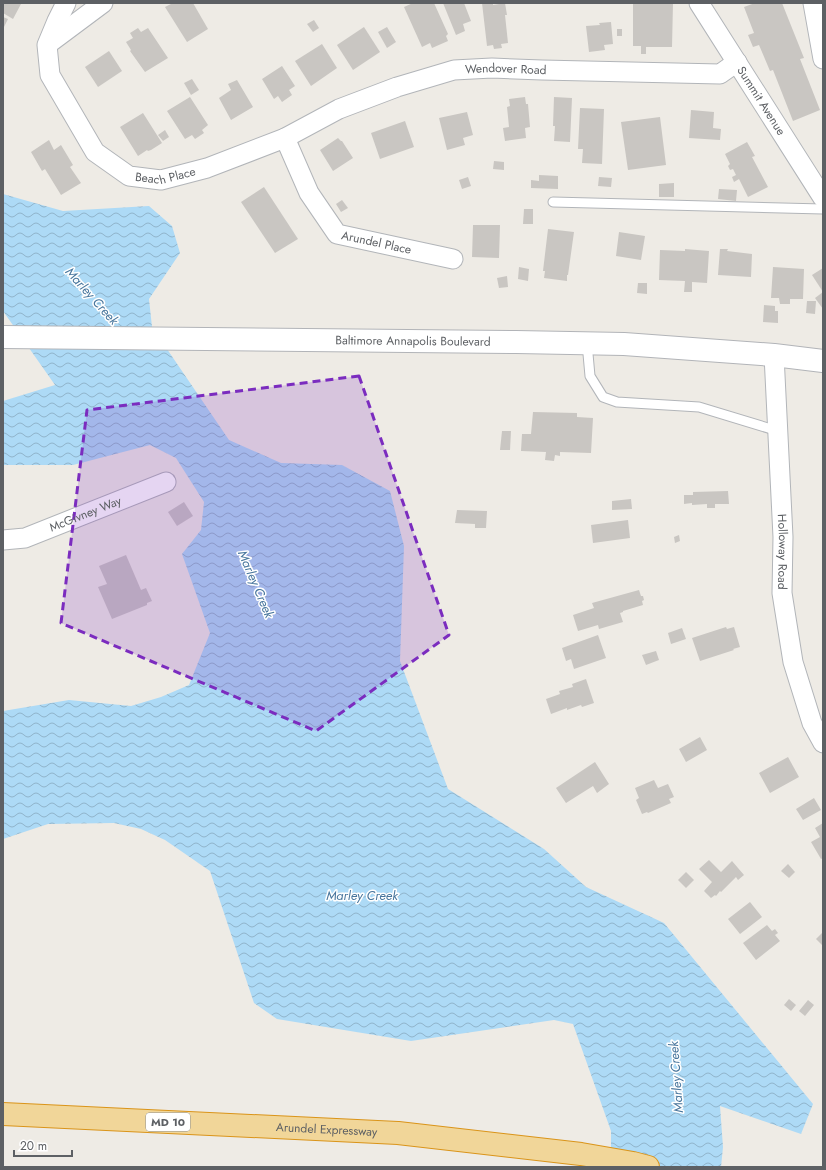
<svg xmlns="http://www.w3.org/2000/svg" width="826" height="1170" font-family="Jost,sans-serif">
<defs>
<pattern id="water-waves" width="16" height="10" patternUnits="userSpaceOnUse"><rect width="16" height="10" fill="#addaf6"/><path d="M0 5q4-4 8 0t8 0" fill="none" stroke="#90b4cb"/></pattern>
</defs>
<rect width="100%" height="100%" fill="#eeebe5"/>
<path fill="url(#water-waves)" d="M3 194 63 211 149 206 172 226 180 253 149 299 152 327 229 440 281 463 342 465 390 491 404 546 400 661 448 789 544 849 586 887 664 923 813 1104 801 1134 720 1106 723 1147 721 1167H611V1131L573 1024 554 1020 411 1041 277 1019 254 1003 210 871 165 840 141 829 114 823 48 824 3 839V711L69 700 131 706 161 697 189 685 210 633 182 554 201 530 204 502 176 458 150 445 73 465H3V401L55 385 3 311Z"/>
<g fill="#c9c6c2">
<path d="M3 3 21 4 13 19 3 13Z"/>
<path d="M173 3H193L208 29 187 42 165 7Z"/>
<path d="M413 3H434L448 34 446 36 448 41 432 48 430 43 422 47 404 7Z"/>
<path d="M443 3H464L471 21 463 24 465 31 456 35Z"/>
<path d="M482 3H493V5L505 3 507 15H505L508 43 501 44 502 48 494 49 493 45 487 46Z"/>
<path d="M633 3H673L672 47H646V54H641V46H633Z"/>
<path d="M755 3H782L804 58 800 59 820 110 793 121 773 70 770 71 759 45 753 47 748 35 754 33 744 7Z"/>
<path d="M3 17 8 19 3 29Z"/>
<path d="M314 20 319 28 313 32 307 24Z"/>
<path d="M611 22 613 44 604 45 605 50 589 52 586 26 600 25 599 23Z"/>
<path d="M364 27 380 52 353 70 337 45Z"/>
<path d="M387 27 396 42 387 48 378 32Z"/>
<path d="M138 28 141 32 148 28 168 58 145 72 130 51 131 50 126 42 133 38 130 33Z"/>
<rect x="617" y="29" width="5" height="7"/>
<path d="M322 44 337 68 311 86 295 61Z"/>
<path d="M109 51 122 71 98 87 85 67Z"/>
<path d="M282 66 295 86 289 90 292 95 282 102 278 96 274 99 262 79Z"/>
<path d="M192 79 199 90 191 95 184 83Z"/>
<path d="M237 80 253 107 231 120 219 98 231 90 228 84Z"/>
<path d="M190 97 208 125 202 130 204 133 195 139 192 135 185 139 167 111Z"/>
<path d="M525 97 526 104H528L530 127 525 128 526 138 505 141 503 128 509 127 507 107 510 106 509 99Z"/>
<path d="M554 97 572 98 570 142 554 141 555 126H553Z"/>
<path d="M580 108 604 109 602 164 582 163 583 149H578Z"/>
<path d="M691 110 714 112 713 128 721 129 720 140 689 138Z"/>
<path d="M467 112 473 135 463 138 465 145 447 150 439 118Z"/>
<path d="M143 113 162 143 151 150 148 151 147 150 138 156 120 127Z"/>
<path d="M660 117 666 165 628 170 621 122Z"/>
<path d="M405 121 414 147 380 159 371 133Z"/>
<path d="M165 130 169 137 163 141 158 135Z"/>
<path d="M338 138 341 141H342L353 158 333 171 320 150Z"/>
<path d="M49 140 54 150 61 145 73 165 70 167 81 183 61 195 45 169 42 171 31 152Z"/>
<path d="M747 142 755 156 752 157 768 187 748 197 739 179 734 182 732 177 736 175 733 169 730 170 728 166 730 164 725 154Z"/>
<path d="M494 161 504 162V170L493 169Z"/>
<path d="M539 175 558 176V189L531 188V180L539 181Z"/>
<path d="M468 177 471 186 462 189 459 180Z"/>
<path d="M599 177 612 178 611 187 598 186Z"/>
<path d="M674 183V197H659V184Z"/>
<path d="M264 187 298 239 275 253 241 202Z"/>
<path d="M719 189 737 190 736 201 718 199Z"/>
<path d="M342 200 348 208 341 212 336 204Z"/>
<path d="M524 209H533V224H523Z"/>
<path d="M473 225H500L499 258 472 257Z"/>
<path d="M548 229 574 232 568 275H567V281L544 278 545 271H543Z"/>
<path d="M619 232 645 236 641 260 616 256Z"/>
<path d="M685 249 709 251 707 283 692 282V292H684L685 281 659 280 660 250 685 251Z"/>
<path d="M720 249H728L727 251 752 254 751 277 718 275Z"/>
<path d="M519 267 529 269 528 281 518 279Z"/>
<path d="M773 267 804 269 803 299H790V304H780L779 298H771Z"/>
<path d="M823 268V292L812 275Z"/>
<path d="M507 276 508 287 499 288 497 278Z"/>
<path d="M638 283H647V294L637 293Z"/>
<path d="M823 292V309L815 298Z"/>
<path d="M807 301H816L815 314 806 313Z"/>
<path d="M764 305 775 306V311H778V323L763 322Z"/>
<path d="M533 412 577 413V417L593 418 591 453 560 452V456L555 455 554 461 545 460 546 452 521 451 522 434H531Z"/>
<path d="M502 431H511L510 450H500Z"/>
<path d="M728 491 729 504H715V508H707V504L692 505V503L684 504V495H693V492Z"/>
<path d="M631 499 632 509 612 510V501Z"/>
<path d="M184 502 193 516 177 526 168 512Z"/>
<path d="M457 510 487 511 486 528H475V524L455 523Z"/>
<path d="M628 520 630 538 593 543 591 525Z"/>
<path d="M679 535 680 541 675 543 674 537Z"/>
<path d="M126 555 141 590 146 588 152 601 147 603V605L112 619 98 587 107 584 99 566Z"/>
<path d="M639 590 641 596H643L644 600 642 601 643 605 623 611V612L620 613 623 622 599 629 598 625 578 631 573 615 594 608 592 603Z"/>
<path d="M726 627 727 629 734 627 740 647 733 649 734 650 700 661 692 638Z"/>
<path d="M682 628 686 639 671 644 668 633Z"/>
<path d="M598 635 606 658 574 669 571 659 566 661 562 648Z"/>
<path d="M656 651 659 660 646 665 642 655Z"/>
<path d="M586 679 594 703 582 707 581 705 567 710V708L551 714 546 699 560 694 559 691 573 687 572 684Z"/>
<path d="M700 737 707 750 686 762 679 749Z"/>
<path d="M788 757 799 777 770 793 759 773Z"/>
<path d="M595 762 609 784 597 793 593 786 566 803 556 788Z"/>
<path d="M654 780 658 788 668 784 674 797 669 799 671 803 648 813 647 812 642 814 636 800 639 798 635 788Z"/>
<path d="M814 798 821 810 803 820 796 809Z"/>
<path d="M823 823V858L821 859 811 842 820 837 815 828Z"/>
<path d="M709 860 721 872 732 861 744 875 738 880 736 877 721 892 720 891 716 896 715 895 711 898 704 891 712 882 699 869Z"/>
<path d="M788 864 795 872 789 878 781 871Z"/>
<path d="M686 872 694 880 686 888 678 880Z"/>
<path d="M750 902 762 917 740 934 728 919Z"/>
<path d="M767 925 772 931 775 929 778 933 775 935 780 941 756 960 743 943Z"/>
<path d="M823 932V946L816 939Z"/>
<path d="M789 999 796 1005 791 1011 784 1005Z"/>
<path d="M808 1000 814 1005 805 1016 799 1011Z"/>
</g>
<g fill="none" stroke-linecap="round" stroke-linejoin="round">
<defs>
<g id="service">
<path d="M553 202 823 209"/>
<path d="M587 343 590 376 603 397 617 402 699 407 778 431"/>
</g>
<g id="minor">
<path id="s1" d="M66 3 57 21 47 45 50 75 95 152 129 176 161 180 207 168 285 138 339 109 397 87 454 70 492 68 542 70 720 74 737 62"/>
<path id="s2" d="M699 3 823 198"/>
<path d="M813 3 823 59"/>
<path d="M48 44 103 3"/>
<path id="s3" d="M285 138 309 193 337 234 453 259"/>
<path id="s4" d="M774 355 783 537 782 593 793 662 812 723 823 743"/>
<path id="s5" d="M3 540 25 538 166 482"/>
</g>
<g id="secondary">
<path id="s6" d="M3 337 516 342 624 344 774 355 823 361"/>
</g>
<g id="motorway">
<path id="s7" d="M3 1114 398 1133 581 1154 633 1163 648 1167"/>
</g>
</defs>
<use href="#service" stroke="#b2b5b9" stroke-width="11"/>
<use href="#minor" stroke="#b2b5b9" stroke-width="21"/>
<use href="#secondary" stroke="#b2b4b8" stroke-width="24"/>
<use href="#motorway" stroke="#da9419" stroke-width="24"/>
<use href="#service" stroke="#fff" stroke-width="9"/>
<use href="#minor" stroke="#fff" stroke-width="19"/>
<use href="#secondary" stroke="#fff" stroke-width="22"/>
<use href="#motorway" stroke="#f1d699" stroke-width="22"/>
</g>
<path fill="#7b2cbf" fill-opacity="0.2" stroke="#7b2cbf" stroke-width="3" stroke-dasharray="8 5" stroke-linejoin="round" d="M359 376 449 635 316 731 61 623 87 410Z"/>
<g text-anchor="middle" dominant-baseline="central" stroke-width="3" stroke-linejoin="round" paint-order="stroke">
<rect fill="#fff" stroke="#8e9092" stroke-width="1" x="146" y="1113" width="44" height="18" rx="3"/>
<g font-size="11" font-weight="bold" fill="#5d6064">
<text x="168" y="1122">MD 10</text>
</g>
<g font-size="12" fill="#5d6064" stroke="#fff">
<text stroke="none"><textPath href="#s1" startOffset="605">Wendover Road</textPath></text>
<text stroke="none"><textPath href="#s2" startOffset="116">Summit Avenue</textPath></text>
<text stroke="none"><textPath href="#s1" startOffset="244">Beach Place</textPath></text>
<text stroke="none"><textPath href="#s3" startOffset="150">Arundel Place</textPath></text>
<text stroke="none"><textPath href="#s6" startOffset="410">Baltimore Annapolis Boulevard</textPath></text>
<text stroke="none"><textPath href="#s5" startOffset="87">McGivney Way</textPath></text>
<text stroke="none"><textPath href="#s4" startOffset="197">Holloway Road</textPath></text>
<text stroke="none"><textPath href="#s7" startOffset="324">Arundel Expressway</textPath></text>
</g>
<g font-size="13" font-style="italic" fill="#48769d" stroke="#fff">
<text transform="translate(92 296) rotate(48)">Marley Creek</text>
<text transform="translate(256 584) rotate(67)">Marley Creek</text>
<text x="362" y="895">Marley Creek</text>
<text transform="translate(676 1077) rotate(-94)">Marley Creek</text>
</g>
</g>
<rect width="826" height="1170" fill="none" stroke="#5d6064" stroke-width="8"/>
<path d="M14 1150v6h58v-6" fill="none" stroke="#5d6064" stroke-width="2"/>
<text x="20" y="1150" font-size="12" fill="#5d6064" stroke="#ffffff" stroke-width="3" paint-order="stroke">20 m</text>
</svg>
